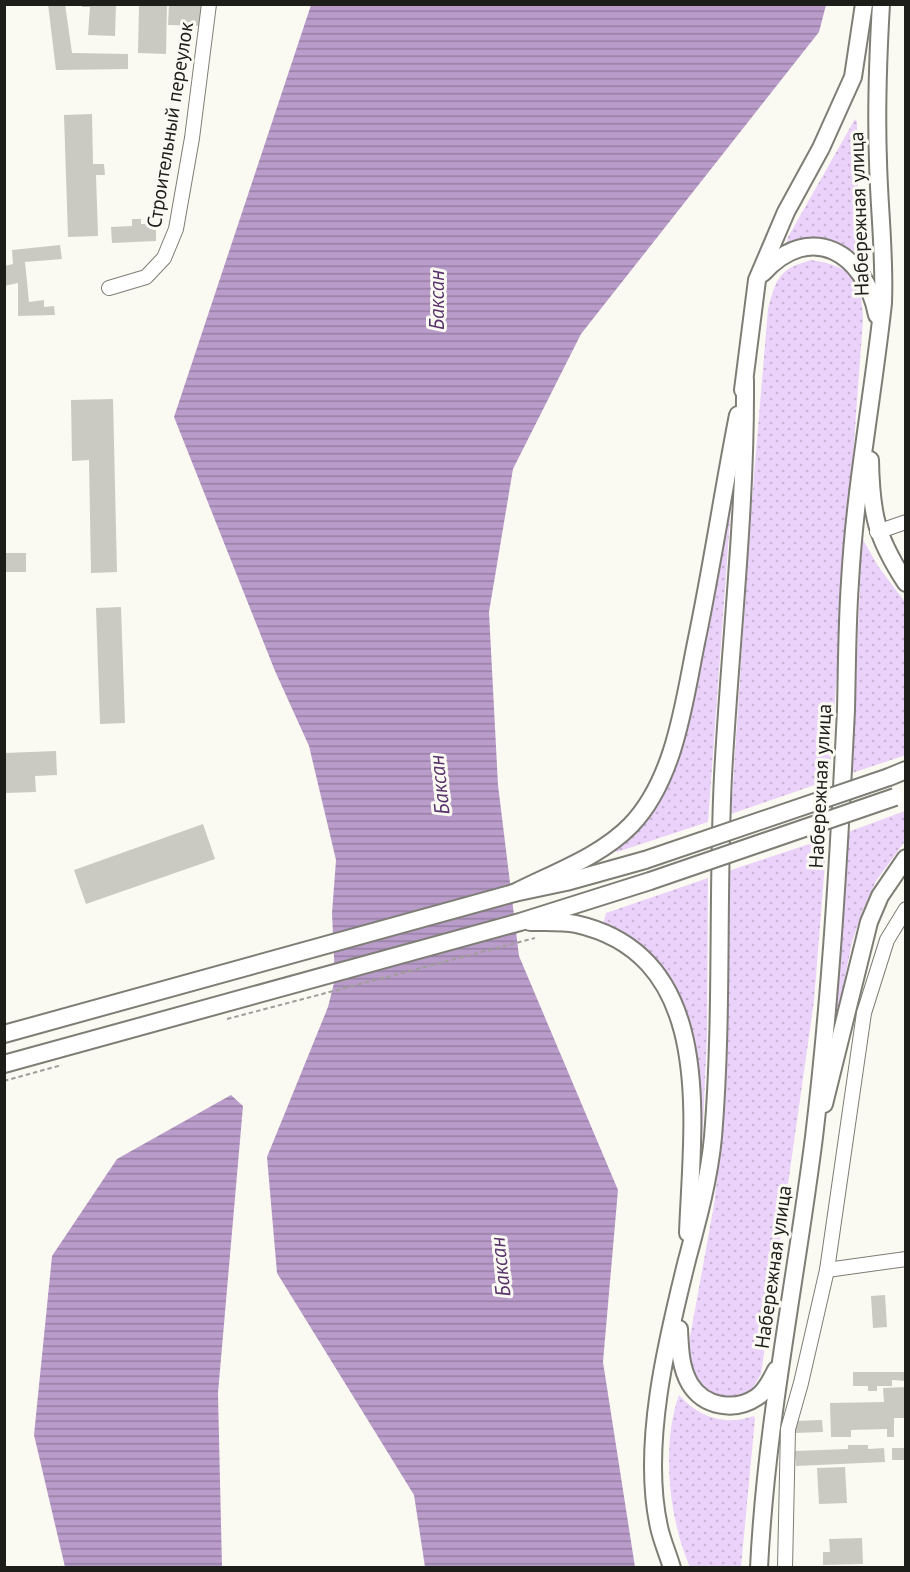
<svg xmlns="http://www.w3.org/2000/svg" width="910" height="1572" font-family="'PT Sans',sans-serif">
<defs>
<pattern id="grass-dots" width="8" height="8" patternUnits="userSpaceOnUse" patternTransform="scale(1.5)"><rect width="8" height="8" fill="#ebd2fa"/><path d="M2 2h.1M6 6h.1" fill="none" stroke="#c9b4d6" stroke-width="1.8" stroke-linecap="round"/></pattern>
<pattern id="water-rules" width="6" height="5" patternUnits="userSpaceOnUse" patternTransform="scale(1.5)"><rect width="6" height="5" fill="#ba9cca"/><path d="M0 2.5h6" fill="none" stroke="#977fa3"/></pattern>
</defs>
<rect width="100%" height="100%" fill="#fbfaf2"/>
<g fill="url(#grass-dots)">
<path d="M855 119 857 122 858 186 864 257 834 241 818 239 787 243 788 237Z"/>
<path d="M811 260C851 266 862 279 863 320L829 780 731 814 751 511 768 309C776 278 779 269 811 260Z"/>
<path d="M731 506 708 822 617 852 614 848 654 809Z"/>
<path d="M862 538 878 566 905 602 906 755 852 773Z"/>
<path d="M905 811V841L876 881 863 910 852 942 835 1029 848 832Z"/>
<path d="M827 838 814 1001 761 1374C758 1379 754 1387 750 1391 735 1405 705 1398 695 1381 688 1370 688 1361 688 1348L714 1205 724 1118 728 871Z"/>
<path d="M708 878 707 1035 702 1147H699C698 1081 701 1004 650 955 636 942 619 933 603 924L606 913Z"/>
<path d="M679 1395C700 1418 724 1426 754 1416L755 1419 741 1567H690C669 1520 661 1445 679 1395Z"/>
</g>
<g fill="url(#water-rules)">
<path d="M311 5H826L819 32 581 334 513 469 489 612 498 785 519 956 618 1190 603 1362 635 1567H425L414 1495 277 1273 267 1157 328 1007 335 979 332 913 336 860 309 746 275 671 174 417Z"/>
<path d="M231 1095 243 1106 218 1393 222 1567H65L34 1435 52 1256 117 1159Z"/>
</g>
<g fill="#cbcac2">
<path d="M48 4H65L72 53 128 54V69L56 70Z"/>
<path d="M82 4H116L115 36 88 35 90 7H82Z"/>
<path d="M139 4H167L166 54 138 53Z"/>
<path d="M169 4H205L204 26 168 25Z"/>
<path d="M92 114 93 164H104L105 175H96L98 236 68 237 64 115Z"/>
<path d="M132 219H141V224H156V241L112 243 111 227 132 226Z"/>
<path d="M60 245 62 259 25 262 29 302 44 300V307L54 306 55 315 18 316V283L4 286V266L13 264 12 250Z"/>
<path d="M113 399 117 572 91 573 89 460 72 461 71 400Z"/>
<rect x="4" y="553" width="22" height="19"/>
<path d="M121 607 125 723 100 724 96 608Z"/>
<path d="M56 751 57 775 35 776 36 792 5 793V753Z"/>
<path d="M203 824 215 859 86 904 74 870Z"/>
<path d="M885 1295 887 1327 873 1328 871 1296Z"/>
<path d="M853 1372H906V1381L892 1380V1386H877V1391H868V1386H853Z"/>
<path d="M906 1387V1418H894V1437H887V1429L851 1430V1437H831L830 1403 884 1402 883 1388Z"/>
<path d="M822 1420 823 1432 794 1433 793 1421Z"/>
<path d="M848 1445H868V1449L884 1448 885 1462 796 1466 795 1451 848 1449Z"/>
<rect x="892" y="1448" width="13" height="12"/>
<path d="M845 1467 847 1503 819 1504 817 1468Z"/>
<path d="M862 1538 863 1564 823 1565V1552H830L829 1539Z"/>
</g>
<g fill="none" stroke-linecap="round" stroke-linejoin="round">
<defs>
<g id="minor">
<path d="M109 288 146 277 164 258 176 229 192 138 209 4"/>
<path d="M877 532 906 522"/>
<path d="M827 1270 906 1259"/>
<path d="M785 1568 788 1429 801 1383 827 1270 864 1013 887 940 906 909"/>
</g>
<g id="major">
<path d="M763 273C811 220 865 253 877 315"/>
<path d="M743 390 757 280 786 212 821 148 853 77 864 4"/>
<path d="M870 460C871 514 876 537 906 583"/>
<path d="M889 777 906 770"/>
<path d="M514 893C553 873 600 857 631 825 675 779 684 702 696 643 712 567 723 491 738 415"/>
<path d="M530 922C545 922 562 921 576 924 718 956 692 1123 688 1233"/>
<path d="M4 1034 514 893 566 882 645 860"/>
<path d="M4 1064 520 922 650 881"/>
<path d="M824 1104 869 922 880 896 906 858"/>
<path d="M679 1329C680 1348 680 1367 690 1384 704 1407 735 1412 757 1397 766 1391 771 1380 776 1370"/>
<path d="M672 1568C668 1554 662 1541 659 1527 641 1446 667 1340 687 1260 698 1219 709 1179 713 1137 723 1017 717 896 723 776 730 644 746 513 745 380"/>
<path d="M759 1568C766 1423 796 1280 814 1137 831 995 839 852 846 710 847 667 847 624 850 582 855 488 873 396 883 303 885 255 879 208 878 161 876 108 878 56 881 4"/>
</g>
</defs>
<use href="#minor" stroke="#7e7e76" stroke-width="16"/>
<use href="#major" stroke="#7e7e76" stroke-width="20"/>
<g stroke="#9f9e98" stroke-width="2" stroke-dasharray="4.5 3" stroke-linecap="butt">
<path d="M227 1019 535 938"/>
<path d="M4 1081 62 1065"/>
</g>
<use href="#minor" stroke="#fff" stroke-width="14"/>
<use href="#major" stroke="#fff" stroke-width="16"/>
<defs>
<g id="major-bridge">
<path d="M645 860 889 777"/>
<path d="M650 881 895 797"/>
</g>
</defs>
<use href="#major-bridge" stroke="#7e7e76" stroke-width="20" stroke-linecap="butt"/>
<use href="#major-bridge" stroke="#fff" stroke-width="16"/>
</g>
<g text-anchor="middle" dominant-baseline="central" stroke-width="6" stroke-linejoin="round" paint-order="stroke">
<g font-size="20" fill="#1d1d1a" stroke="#fbfaf2">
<text transform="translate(170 125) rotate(-81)">Строительный переулок</text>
<text transform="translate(859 214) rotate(-92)">Набережная улица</text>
<text transform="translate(820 786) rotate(-87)">Набережная улица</text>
<text transform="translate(773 1267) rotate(-82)">Набережная улица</text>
</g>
<g font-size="21" font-style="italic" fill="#59326c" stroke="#fbfaf2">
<text transform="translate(436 300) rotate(-90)">Баксан</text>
<text transform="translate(439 785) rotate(-96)">Баксан</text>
<text transform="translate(500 1267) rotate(-96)">Баксан</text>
</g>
</g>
<rect width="910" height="1572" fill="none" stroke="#1d1d1a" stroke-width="12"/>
</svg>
